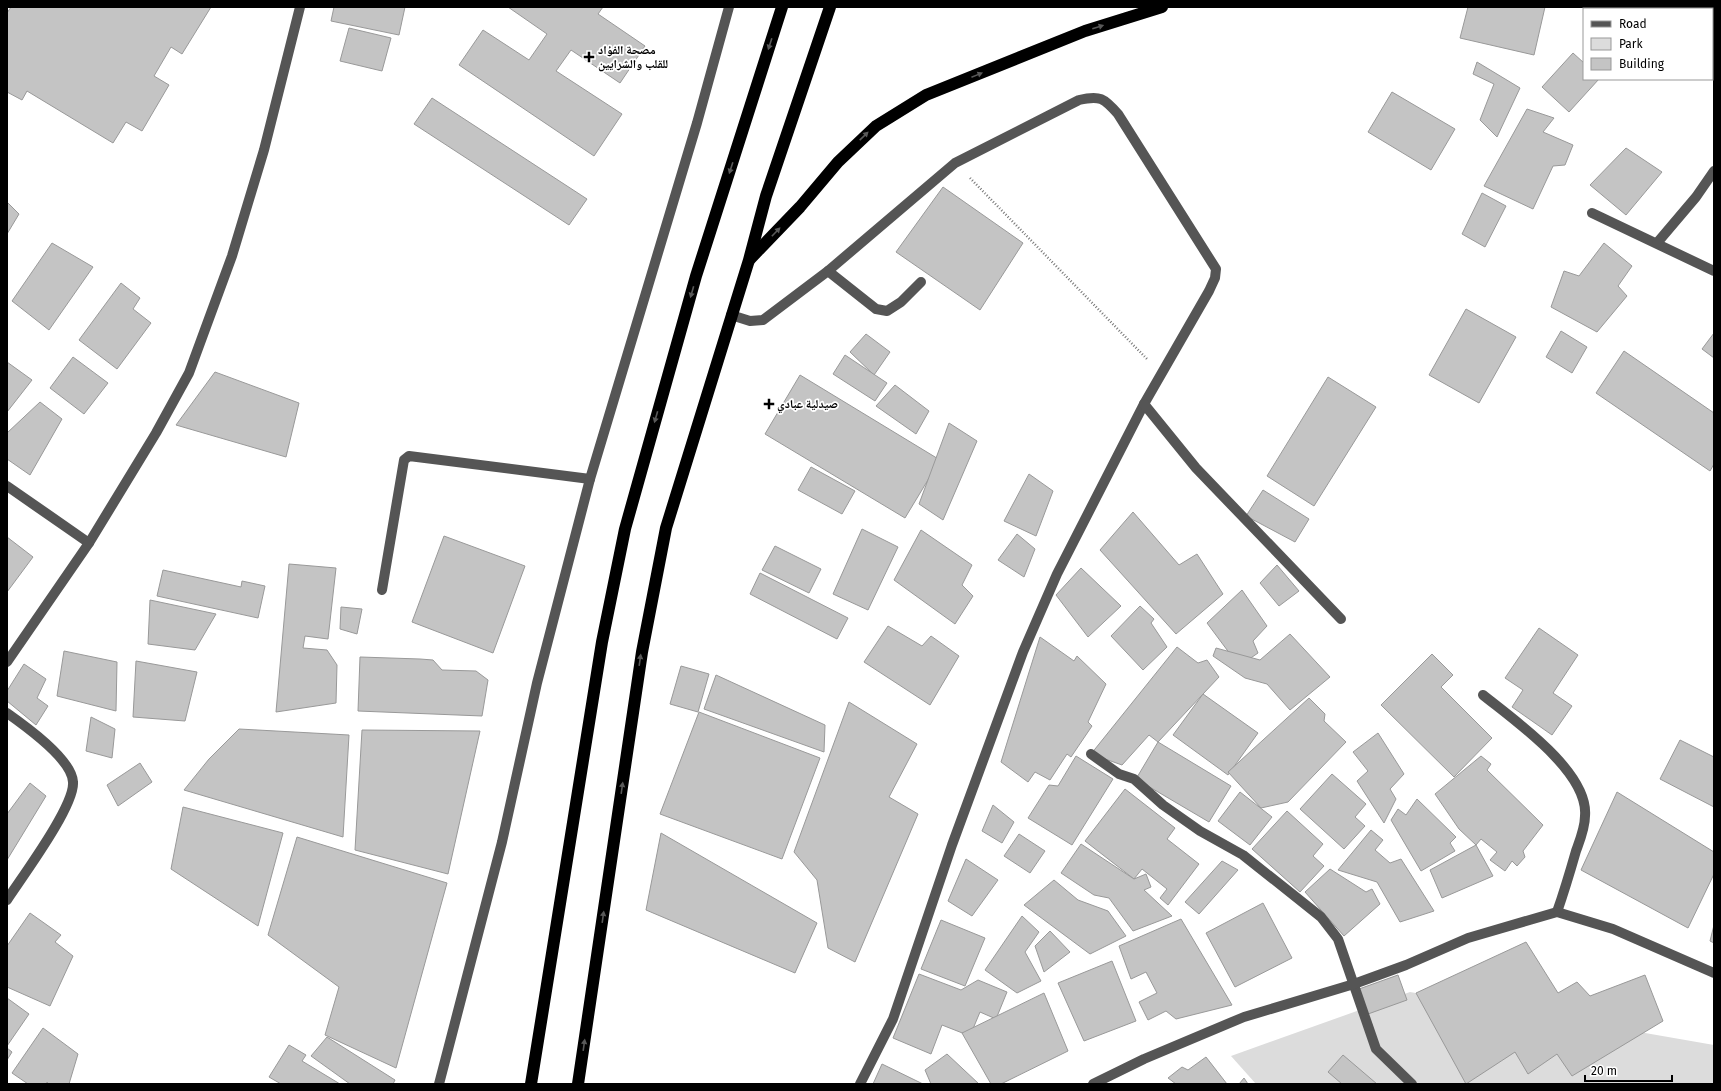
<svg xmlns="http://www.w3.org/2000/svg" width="1721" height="1091" font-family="'Fira Sans','Noto Naskh Arabic',sans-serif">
<rect width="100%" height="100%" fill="#fff"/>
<path fill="#dcdcdc" d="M1410 992 1714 1045V1084H1256L1231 1056Z"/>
<g fill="#c4c4c4" stroke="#999">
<path d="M11 7H211L182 54 171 47 154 76 169 85 142 131 126 122 113 143 27 91 22 100 7 92V13Z"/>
<path d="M334 7H405L399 35 331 21Z"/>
<path d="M508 7H603L598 14 645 46 620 83 571 50 556 71 622 114 594 156 459 65 483 30 529 60 547 34Z"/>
<path d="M1468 7H1545L1534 55 1460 38Z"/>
<path d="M1652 7H1714V53L1712 52V9H1656Z"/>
<path d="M349 28 391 38 382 71 340 61Z"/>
<path d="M1573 53 1584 63V79H1599L1569 112 1542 87Z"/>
<path d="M1477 62 1520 88 1497 137 1480 120 1494 84 1473 74Z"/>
<path d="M1392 92 1455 129 1431 170 1368 132Z"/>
<path d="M432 98 587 199 569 225 414 124Z"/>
<path d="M1527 109 1554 118 1543 132 1573 145 1565 165 1553 166 1533 209 1484 186Z"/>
<path d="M1626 148 1662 172 1626 215 1590 185Z"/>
<path d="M943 187 1023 243 980 310 896 252Z"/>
<path d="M1482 193 1506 206 1485 247 1462 234Z"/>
<path d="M7 202 19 214 7 234Z"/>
<path d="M52 243 93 267 49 330 12 301Z"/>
<path d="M1604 243 1632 266 1618 286 1627 296 1597 332 1551 307 1564 271 1579 276Z"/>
<path d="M121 283 140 298 133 309 151 323 117 369 79 340Z"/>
<path d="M1466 309 1516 337 1479 403 1429 375Z"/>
<path d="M1561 331 1587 347 1572 373 1546 357Z"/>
<path d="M1714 333V358L1702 349Z"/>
<path d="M866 334 890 352 874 375 850 352Z"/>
<path d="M1624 351 1714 413V464L1710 471 1596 393Z"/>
<path d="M845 355 887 383 875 401 833 374Z"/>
<path d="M73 357 108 383 84 414 50 388Z"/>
<path d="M7 362 32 380 7 412Z"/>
<path d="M215 372 299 403 286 457 176 425Z"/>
<path d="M800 375 940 460 905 518 765 434Z"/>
<path d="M1328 377 1376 407 1314 506 1267 476Z"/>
<path d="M895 385 929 411 916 434 876 406Z"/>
<path d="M40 402 62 419 30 475 7 459V433Z"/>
<path d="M949 423 977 441 943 520 919 504Z"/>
<path d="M811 467 855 491 842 514 798 490Z"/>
<path d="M1029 474 1053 491 1036 536 1004 521Z"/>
<path d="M1263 490 1309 519 1295 542 1246 516Z"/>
<path d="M1133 512 1179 565 1197 554 1223 594 1176 634 1100 550Z"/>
<path d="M862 529 898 547 868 610 833 594Z"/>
<path d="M921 530 972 565 962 585 973 596 955 624 894 580Z"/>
<path d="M1017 534 1035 549 1024 577 998 560Z"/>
<path d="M444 536 525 566 493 653 412 622Z"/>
<path d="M7 537 33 557 7 592Z"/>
<path d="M775 546 821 569 809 593 762 570Z"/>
<path d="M289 564 336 568 328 639 305 636 303 648 327 650 337 665 336 703 276 712Z"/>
<path d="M1277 565 1299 591 1279 606 1260 583Z"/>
<path d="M1081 568 1121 606 1088 637 1056 595Z"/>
<path d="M163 570 241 587 242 581 265 586 258 618 157 596Z"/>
<path d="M760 573 848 618 837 639 750 594Z"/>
<path d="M1242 590 1267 626 1253 641 1258 653 1239 666 1207 623Z"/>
<path d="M150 600 216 614 195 650 148 644Z"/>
<path d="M1140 606 1154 619 1151 623 1167 647 1143 670 1111 636Z"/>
<path d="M341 607 362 609 357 634 340 629Z"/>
<path d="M888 626 922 646 931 636 959 656 930 705 864 662Z"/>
<path d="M1539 628 1578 655 1553 693 1572 706 1552 735 1512 707 1523 690 1505 678Z"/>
<path d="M1290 634 1330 677 1290 710 1267 684 1245 678 1213 656 1216 648 1260 660Z"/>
<path d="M1040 637 1074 661 1077 656 1106 684 1088 722 1092 726 1071 757 1067 754 1050 780 1035 772 1028 782 1001 762Z"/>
<path d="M1177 647 1198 663 1207 660 1219 677 1158 742 1149 735 1122 765 1091 754Z"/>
<path d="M64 651 117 662 116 711 57 696Z"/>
<path d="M1432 654 1453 675 1441 687 1492 738 1454 777 1381 705Z"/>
<path d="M360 657 420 659 433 660 442 670 476 671 488 680 482 716 358 711Z"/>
<path d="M136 661 197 672 185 721 133 717Z"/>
<path d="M24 664 46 679 37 698 48 706 36 725 7 701V691Z"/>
<path d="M681 666 709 674 698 712 670 704Z"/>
<path d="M716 675 825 725 824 752 704 709Z"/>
<path d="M1203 694 1258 733 1228 775 1173 735Z"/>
<path d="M1309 698 1325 714 1324 721 1346 742 1288 802 1261 808 1228 772Z"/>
<path d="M849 702 917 744 889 797 918 814 855 962 828 948 817 880 794 852Z"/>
<path d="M699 712 820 758 782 859 660 814Z"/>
<path d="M91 717 115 729 112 758 86 751Z"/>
<path d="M239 729 349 735 343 837 184 790 209 759Z"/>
<path d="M362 730 480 731 448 874 355 850Z"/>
<path d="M1378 733 1404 774 1390 789 1396 799 1384 823 1357 781 1368 771 1353 752Z"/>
<path d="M1680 740 1714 757V807L1660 779Z"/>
<path d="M1158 742 1231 786 1209 822 1136 779Z"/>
<path d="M1076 756 1113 779 1072 845 1028 818 1049 785 1058 786Z"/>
<path d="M1481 756 1491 764 1487 770 1543 825 1523 851 1525 857 1517 866 1512 861 1505 871 1490 860 1497 852 1481 839 1476 845 1459 829 1435 794Z"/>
<path d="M140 763 152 782 118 806 107 785Z"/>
<path d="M1332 774 1366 804 1355 817 1365 826 1344 849 1300 809Z"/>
<path d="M30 783 46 796 7 860V814Z"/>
<path d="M1125 789 1175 828 1167 839 1199 864 1168 905 1160 898 1167 889 1142 869 1134 879 1085 841Z"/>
<path d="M1240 792 1272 817 1250 845 1218 821Z"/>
<path d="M1617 792 1714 852V874L1688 928 1581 870Z"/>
<path d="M1417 799 1456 837 1450 843 1455 851 1421 871 1391 820 1398 809 1406 815Z"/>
<path d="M993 805 1014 822 1002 843 982 831Z"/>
<path d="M183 807 283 833 258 926 171 869Z"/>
<path d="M1287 811 1323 844 1313 856 1324 866 1300 892 1252 849Z"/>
<path d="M1371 830 1383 840 1375 850 1390 863 1401 859 1434 911 1400 922 1377 882 1338 870Z"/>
<path d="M661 833 817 923 795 973 646 910Z"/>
<path d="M1019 834 1045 851 1030 873 1004 856Z"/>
<path d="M297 837 447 883 396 1068 325 1035 339 987 268 935Z"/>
<path d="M1081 844 1134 879 1146 874 1151 887 1144 890 1172 916 1133 931 1109 898 1094 895 1061 873Z"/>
<path d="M1476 845 1493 876 1442 898 1430 870Z"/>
<path d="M966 859 998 880 972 916 948 901Z"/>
<path d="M1222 861 1238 870 1199 914 1185 902Z"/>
<path d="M1330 869 1366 892 1372 889 1380 904 1344 936 1305 892Z"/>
<path d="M1054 880 1078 900 1108 911 1126 936 1090 954 1024 905Z"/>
<path d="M1263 903 1292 958 1235 987 1206 933Z"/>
<path d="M30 913 61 935 55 942 73 956 50 1006 7 987V946Z"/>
<path d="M1022 916 1039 932 1025 952 1041 981 1017 993 985 970Z"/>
<path d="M1181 919 1232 1005 1176 1019 1166 1011 1148 1020 1139 1002 1157 993 1146 972 1131 979 1119 946Z"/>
<path d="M941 920 985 938 965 986 921 969Z"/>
<path d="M1714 925V943L1710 941Z"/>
<path d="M1050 931 1070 952 1044 972 1035 946Z"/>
<path d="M1526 942 1558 993 1577 982 1590 996 1645 975 1663 1021 1572 1076 1557 1054 1528 1074 1515 1052 1466 1084 1416 993Z"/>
<path d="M1112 961 1136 1021 1084 1041 1058 983Z"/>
<path d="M919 974 961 990 978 980 1007 992 996 1019 980 1012 970 1036 942 1025 931 1054 893 1038Z"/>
<path d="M1398 975 1407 1000 1368 1014 1359 989Z"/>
<path d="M1044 993 1068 1051 1001 1084H991L962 1033Z"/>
<path d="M7 998 29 1014 7 1046Z"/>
<path d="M43 1028 78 1054 69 1084H49L47 1082 46 1084H28L12 1073Z"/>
<path d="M327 1037 395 1080 393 1084H350L311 1056Z"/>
<path d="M289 1045 306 1055 302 1061 340 1084H281L269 1077Z"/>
<path d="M7 1048 12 1052 7 1060Z"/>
<path d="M947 1054 979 1084H931L925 1070Z"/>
<path d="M1343 1055 1377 1084H1342L1328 1072Z"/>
<path d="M1206 1057 1227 1084H1176L1168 1078 1182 1067 1188 1070Z"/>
<path d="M882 1064 923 1084H873Z"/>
<path d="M1244 1078 1248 1084H1239Z"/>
</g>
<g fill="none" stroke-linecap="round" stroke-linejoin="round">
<path stroke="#777" stroke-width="2.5" stroke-dasharray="1 2" stroke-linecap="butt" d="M970 178 1147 359"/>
<g stroke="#555" stroke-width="10">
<path d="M1592 213 1714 271"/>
<path d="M1657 243 1696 197 1714 171"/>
<path d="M828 271 876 309 887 311 901 302 921 282"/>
<path d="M731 315 750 321 763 320 828 271 955 163 1079 100C1100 95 1104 98 1118 114L1216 269 1215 278 1209 291 1144 404 1057 574 1023 652 952 845 893 1019 860 1084"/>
<path d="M1144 404 1196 468 1341 619"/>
<path d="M7 486 89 543"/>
<path d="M382 590 404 460 409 456 590 479"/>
<path d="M7 662 89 543 156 433 189 373 232 256 264 150 300 7"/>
<path d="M1483 695C1514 720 1589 772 1585 816 1585 828 1580 840 1576 851 1570 872 1564 892 1557 912"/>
<path d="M7 713C24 725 72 759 73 782 75 806 22 877 7 900"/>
<path d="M1091 754 1119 774 1134 779 1163 805 1200 831 1243 855 1321 917 1338 939 1376 1049 1412 1084"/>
<path d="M439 1084 502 842 537 683 590 479 697 123 729 7"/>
<path d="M1093 1084 1144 1059 1244 1017 1354 984 1406 965 1468 938 1557 912 1613 929 1714 973"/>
</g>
<g stroke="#000" stroke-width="12">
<path d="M750 259 800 207 838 162 876 126 926 95 1085 31 1162 7"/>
<path d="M531 1084 602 642 625 529 696 276 782 7"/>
<path d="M578 1084 642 652 666 528 749 260 766 196 830 7"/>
</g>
</g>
<defs><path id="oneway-solid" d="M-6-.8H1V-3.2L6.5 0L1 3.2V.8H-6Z"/></defs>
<g fill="#595959">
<use href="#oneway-solid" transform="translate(1098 27) rotate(-18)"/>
<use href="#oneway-solid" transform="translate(770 44) rotate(108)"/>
<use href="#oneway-solid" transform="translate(977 75) rotate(-22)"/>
<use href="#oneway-solid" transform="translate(864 136) rotate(-44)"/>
<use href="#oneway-solid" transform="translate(731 168) rotate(108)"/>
<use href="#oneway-solid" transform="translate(776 232) rotate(-46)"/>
<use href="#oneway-solid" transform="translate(692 292) rotate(106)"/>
<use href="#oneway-solid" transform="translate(656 417) rotate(106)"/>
<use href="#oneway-solid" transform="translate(640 660) rotate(-82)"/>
<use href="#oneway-solid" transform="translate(622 788) rotate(-82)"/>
<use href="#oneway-solid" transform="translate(603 917) rotate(-82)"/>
<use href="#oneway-solid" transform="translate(584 1045) rotate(-82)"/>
</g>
<g fill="#000" stroke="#fff" stroke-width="1.5">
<path d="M587 51h4v4h4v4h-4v4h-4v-4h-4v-4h4z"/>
<path d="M767 398h4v4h4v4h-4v4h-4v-4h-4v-4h4z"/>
</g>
<g text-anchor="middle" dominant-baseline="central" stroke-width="3.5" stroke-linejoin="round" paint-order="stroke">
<g font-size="12" font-weight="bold" fill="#000" stroke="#fff" text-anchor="start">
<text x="598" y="50">مصحة الفؤاد<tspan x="598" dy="14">للقلب والشرايين</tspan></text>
<text x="777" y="404">صيدلية عبادي</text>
</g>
</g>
<rect width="1721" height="1091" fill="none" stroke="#000000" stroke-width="16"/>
<rect x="1583" y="8" width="130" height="72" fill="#ffffff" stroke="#999999"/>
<rect x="1591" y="21" width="20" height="6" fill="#555555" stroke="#999999"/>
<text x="1619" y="28" font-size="12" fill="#000000">Road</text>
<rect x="1591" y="38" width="20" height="12" fill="#dcdcdc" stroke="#999999"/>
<text x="1619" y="48" font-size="12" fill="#000000">Park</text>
<rect x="1591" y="58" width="20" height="12" fill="#c4c4c4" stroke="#999999"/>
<text x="1619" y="68" font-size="12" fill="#000000">Building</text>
<path d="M1585 1075v6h87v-6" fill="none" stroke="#000000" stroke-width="2"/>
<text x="1591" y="1075" font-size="12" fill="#000000" stroke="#ffffff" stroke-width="3" paint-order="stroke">20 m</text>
</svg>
